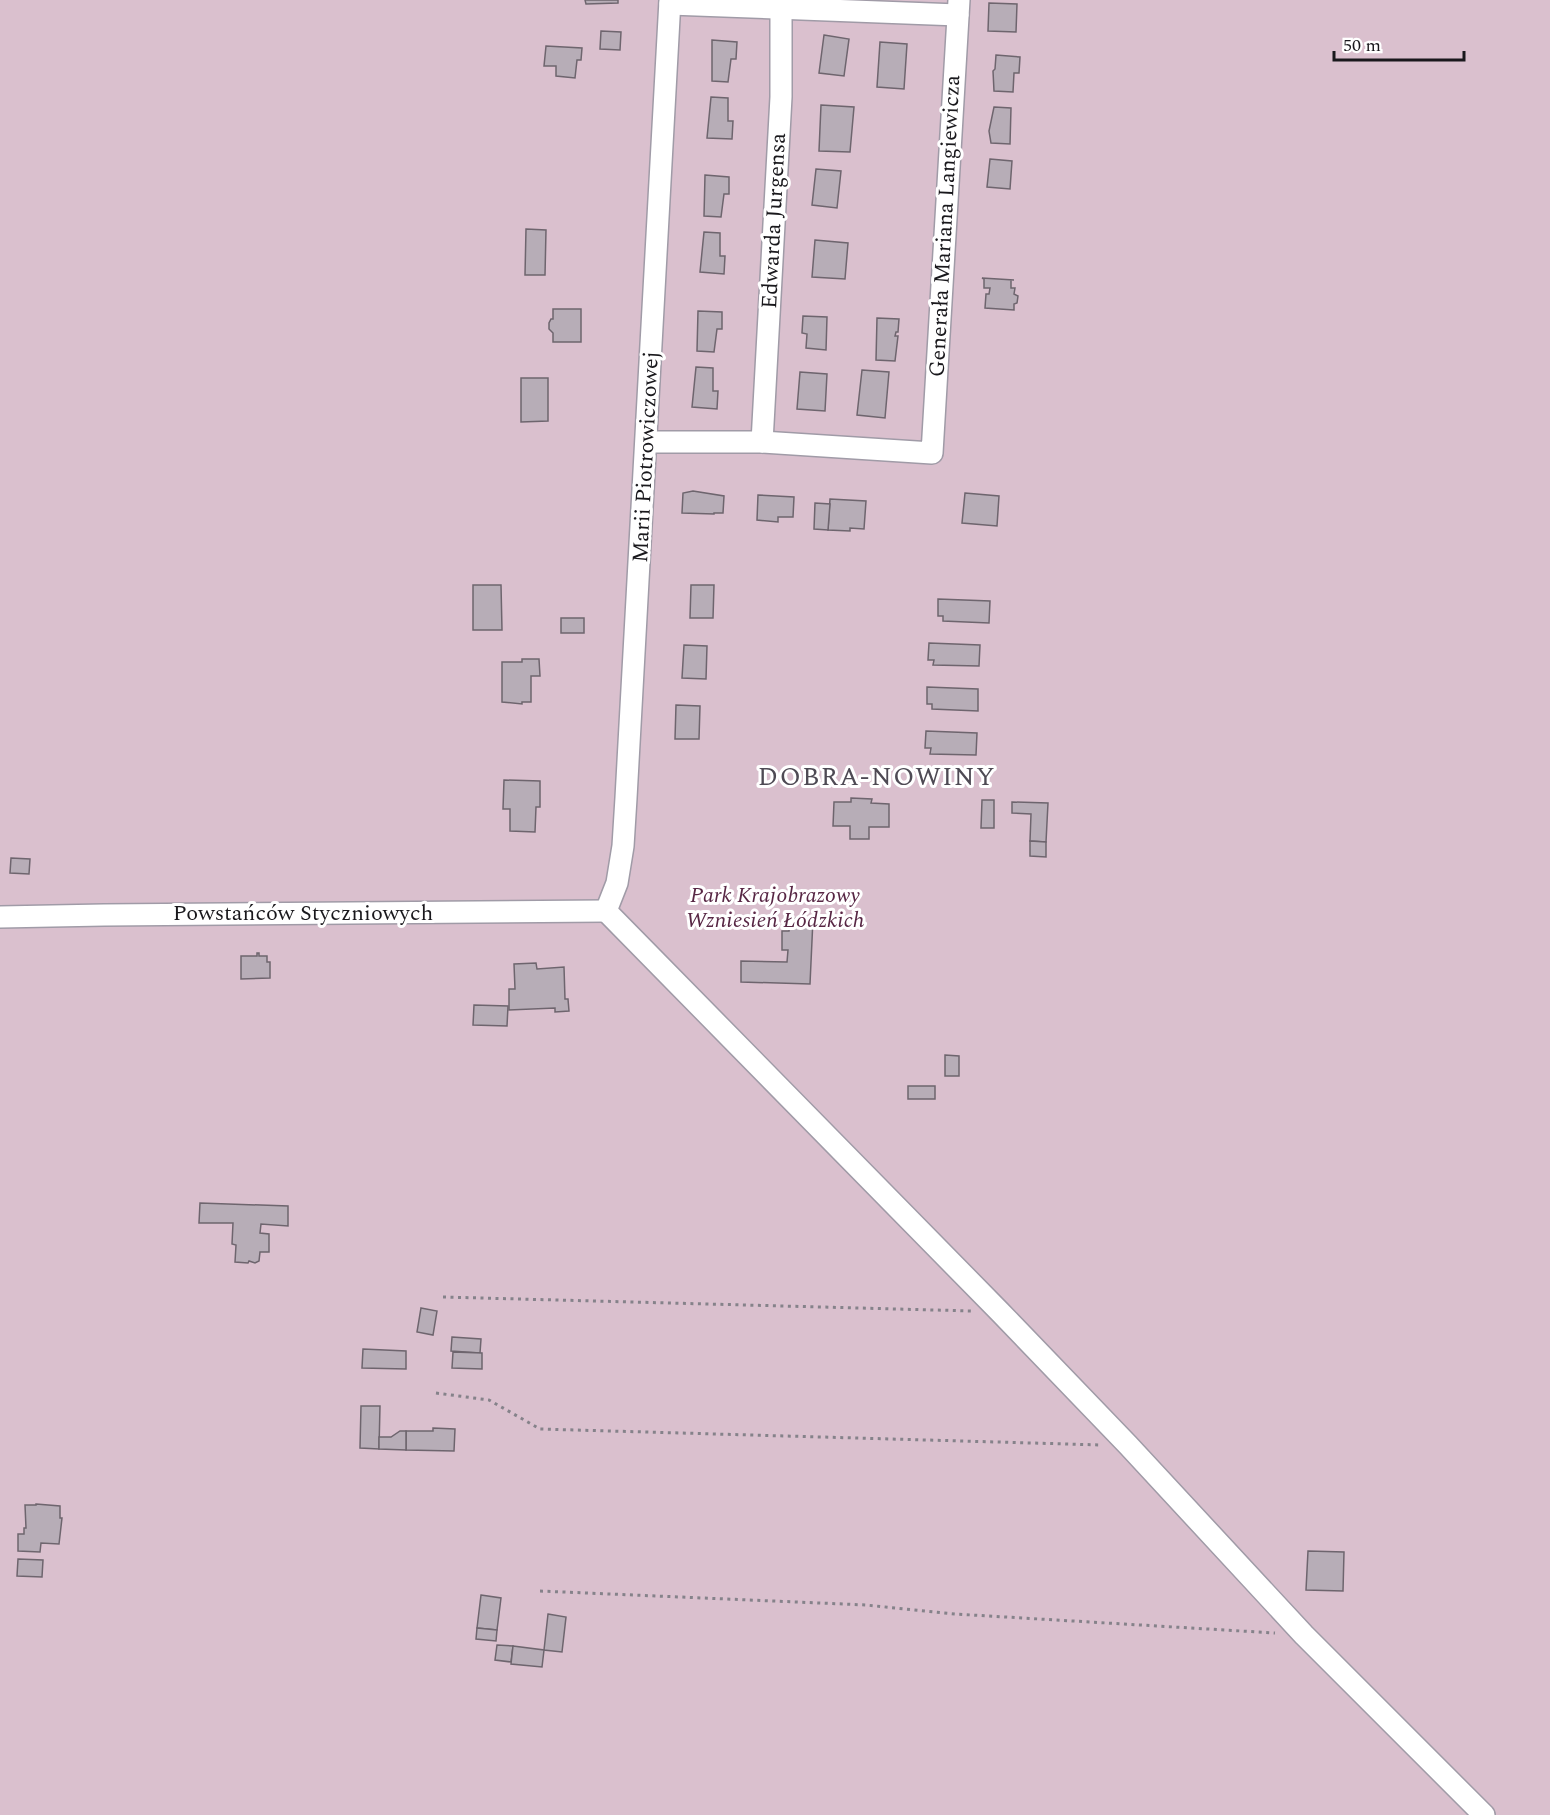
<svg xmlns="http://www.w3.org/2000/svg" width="1550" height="1815" font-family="Spectral,serif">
<rect width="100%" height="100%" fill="#ede8f4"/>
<rect fill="#dac0ce" x="0" y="0" width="1550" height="1815"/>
<g fill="#b7adb7" stroke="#6e656e" stroke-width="1.5">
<path d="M585 0H618V3L586 4Z"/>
<path d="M989 3 1017 4 1016 32 988 31Z"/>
<path d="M601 31 621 32 620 50 600 49Z"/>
<path d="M824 35 849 39 844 76 819 73Z"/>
<path d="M712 40 737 42 736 59H731L728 82 712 81Z"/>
<path d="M880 42 907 44 904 89 877 87Z"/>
<path d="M546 46 582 48 581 60H577L575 78 556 76V66H544Z"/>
<path d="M996 55 1020 57 1019 73H1014L1013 92 994 91 993 71 995 69Z"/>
<path d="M711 97 728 98V121H733L732 139 707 138Z"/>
<path d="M821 105 854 107 850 152 819 151Z"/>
<path d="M994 107 1011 108 1010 144 991 143 989 131Z"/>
<path d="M990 159 1012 161 1010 189 987 187Z"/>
<path d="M816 169 841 171 837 208 812 205Z"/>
<path d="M705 175 729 177V194H724L721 217 704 216Z"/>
<path d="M526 229 546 230 545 275H525Z"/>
<path d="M704 232 720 233V256H725L724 274 700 272Z"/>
<path d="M815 240 848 243 845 279 812 277Z"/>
<path d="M982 278 1014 280H1011V288H1015L1014 294 1018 296 1017 303 1014 304V310L985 308 986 294H989L990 288H984V279Z"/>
<path d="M553 309H581V342H553V333L549 329V323L551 319H553Z"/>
<path d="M698 311 722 312V329H717L714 352 697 351Z"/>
<path d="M803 316 827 317 826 350 806 348 807 334 802 333Z"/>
<path d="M877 318 899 319 898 332H896L895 336H898L895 361 876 360Z"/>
<path d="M696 367 713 368V391H718L717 409 692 407Z"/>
<path d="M862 370 889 372 885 418 857 415Z"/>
<path d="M800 372 827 374 825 411 797 409Z"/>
<path d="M521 378H548V421L521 422Z"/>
<path d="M693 491 724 496 723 513H714V514L682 513 683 493Z"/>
<path d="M965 493 999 496 997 526 962 523Z"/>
<path d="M758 495 794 497 793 517H778V522L757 520Z"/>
<path d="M830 499 866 501 864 529 850 528V531L828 530Z"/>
<path d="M815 503 830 504 828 530 814 529Z"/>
<path d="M473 585H501L502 630H473Z"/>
<path d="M691 585H714L713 618H690Z"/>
<path d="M938 599 990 601 989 623 943 621V616H938Z"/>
<rect x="561" y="618" width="23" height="15"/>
<path d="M929 643 980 645 979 666 933 665 934 660H928Z"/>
<path d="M684 645 707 646 706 679 682 678Z"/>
<path d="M522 659H539L540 676H531V702H522V704L502 702V662H522Z"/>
<path d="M927 687 978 689V711L932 709V704H927Z"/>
<path d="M676 705 700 706 699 739H675Z"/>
<path d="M926 731 977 733 976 755 930 754 931 748H925Z"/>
<path d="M504 780 540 781V807H536L535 832 510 831V809H503Z"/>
<path d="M851 798 872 799 871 803 889 804V827H869V839H850V826H833L834 802H851Z"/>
<path d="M982 800H994V828H981Z"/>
<path d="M1012 802 1048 803 1046 842 1030 841 1031 814 1012 813Z"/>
<path d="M1030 841 1046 842V857L1030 856Z"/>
<path d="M11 858 30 859 29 874 10 873Z"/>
<path d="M790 918 813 919 810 984 741 982V961L787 962 788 950H782V931H789Z"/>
<path d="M257 953H259V956H267V962H270V978L241 979V956H257Z"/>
<path d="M536 963 537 969 564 967 565 999H568L569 1011 555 1012V1008L509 1010V989H515L514 964Z"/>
<path d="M474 1005 508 1006 507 1026 473 1025Z"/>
<path d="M945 1055 959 1056V1076H945Z"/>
<rect x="908" y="1086" width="27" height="13"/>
<path d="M200 1203 288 1206V1226L261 1224 260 1233 269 1234V1252H260L259 1261 255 1263 249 1261 248 1263 235 1262 236 1245 232 1244 233 1223H199Z"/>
<path d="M421 1308 437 1311 433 1335 417 1332Z"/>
<path d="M452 1337 481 1339 480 1353 451 1351Z"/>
<path d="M363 1349 406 1351V1369L362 1368Z"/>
<path d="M453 1352 482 1353V1369L452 1368Z"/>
<path d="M361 1406H380L379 1449 360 1448Z"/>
<path d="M433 1428 455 1429 454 1451 406 1450V1431H433Z"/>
<path d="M400 1431H406V1450L379 1449V1437H391Z"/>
<path d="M36 1504 60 1506V1518H62L59 1544 41 1543 40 1552 18 1551V1534H24V1528H26L25 1505H36Z"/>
<path d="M1308 1551 1344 1552 1343 1591 1306 1590Z"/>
<path d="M18 1559 43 1560 42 1577 17 1576Z"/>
<path d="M481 1595 501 1598 497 1630 477 1628Z"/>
<path d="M548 1614 566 1617 562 1652 544 1650Z"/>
<path d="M477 1628 497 1630 496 1641 476 1639Z"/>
<path d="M497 1645 513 1646 511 1662 495 1660Z"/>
<path d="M513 1646 544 1650 542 1667 511 1664Z"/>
</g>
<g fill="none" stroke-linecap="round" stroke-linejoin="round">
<defs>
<g id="street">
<path d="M670 4 958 15"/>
<path d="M647 442H762L932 453 959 0"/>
<path d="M762 442 781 97V0"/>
<path d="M606 911 1000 1312 1128 1445 1304 1635 1484 1815"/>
<path d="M606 911 617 883 623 846 626 798 670 0"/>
<path d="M0 917 104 915 606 911"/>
</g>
</defs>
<use href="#street" stroke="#a09ba7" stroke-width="24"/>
<g stroke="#85828a" stroke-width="3" stroke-dasharray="3 4.5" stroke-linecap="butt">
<path d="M443 1297 972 1311"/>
<path d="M436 1393 489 1400 540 1429 1102 1445"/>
<path d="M540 1591 866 1605 955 1614 1275 1633"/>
</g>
<use href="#street" stroke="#fff" stroke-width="21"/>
</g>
<g text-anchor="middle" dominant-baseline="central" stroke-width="6" stroke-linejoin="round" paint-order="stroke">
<g font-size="22" fill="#19181c" stroke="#fff">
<text transform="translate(774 221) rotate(-87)">Edwarda Jurgensa</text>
<text transform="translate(945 226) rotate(-87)">Generała Mariana Langiewicza</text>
<text transform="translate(646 457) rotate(-87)">Marii Piotrowiczowej</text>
<text x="303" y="913">Powstańców Styczniowych</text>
</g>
<g font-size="22" font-style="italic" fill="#572644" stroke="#fff">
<text x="775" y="895">Park Krajobrazowy<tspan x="775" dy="25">Wzniesień Łódzkich</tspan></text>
</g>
<g font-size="26" letter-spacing="1.5" fill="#4e4a54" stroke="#fff">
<text x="877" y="777">DOBRA-NOWINY</text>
</g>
</g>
<path d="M1334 51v9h130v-9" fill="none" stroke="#19181c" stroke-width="3"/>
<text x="1343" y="51" font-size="18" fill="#19181c" stroke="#ffffff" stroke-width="4.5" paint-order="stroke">50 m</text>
</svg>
